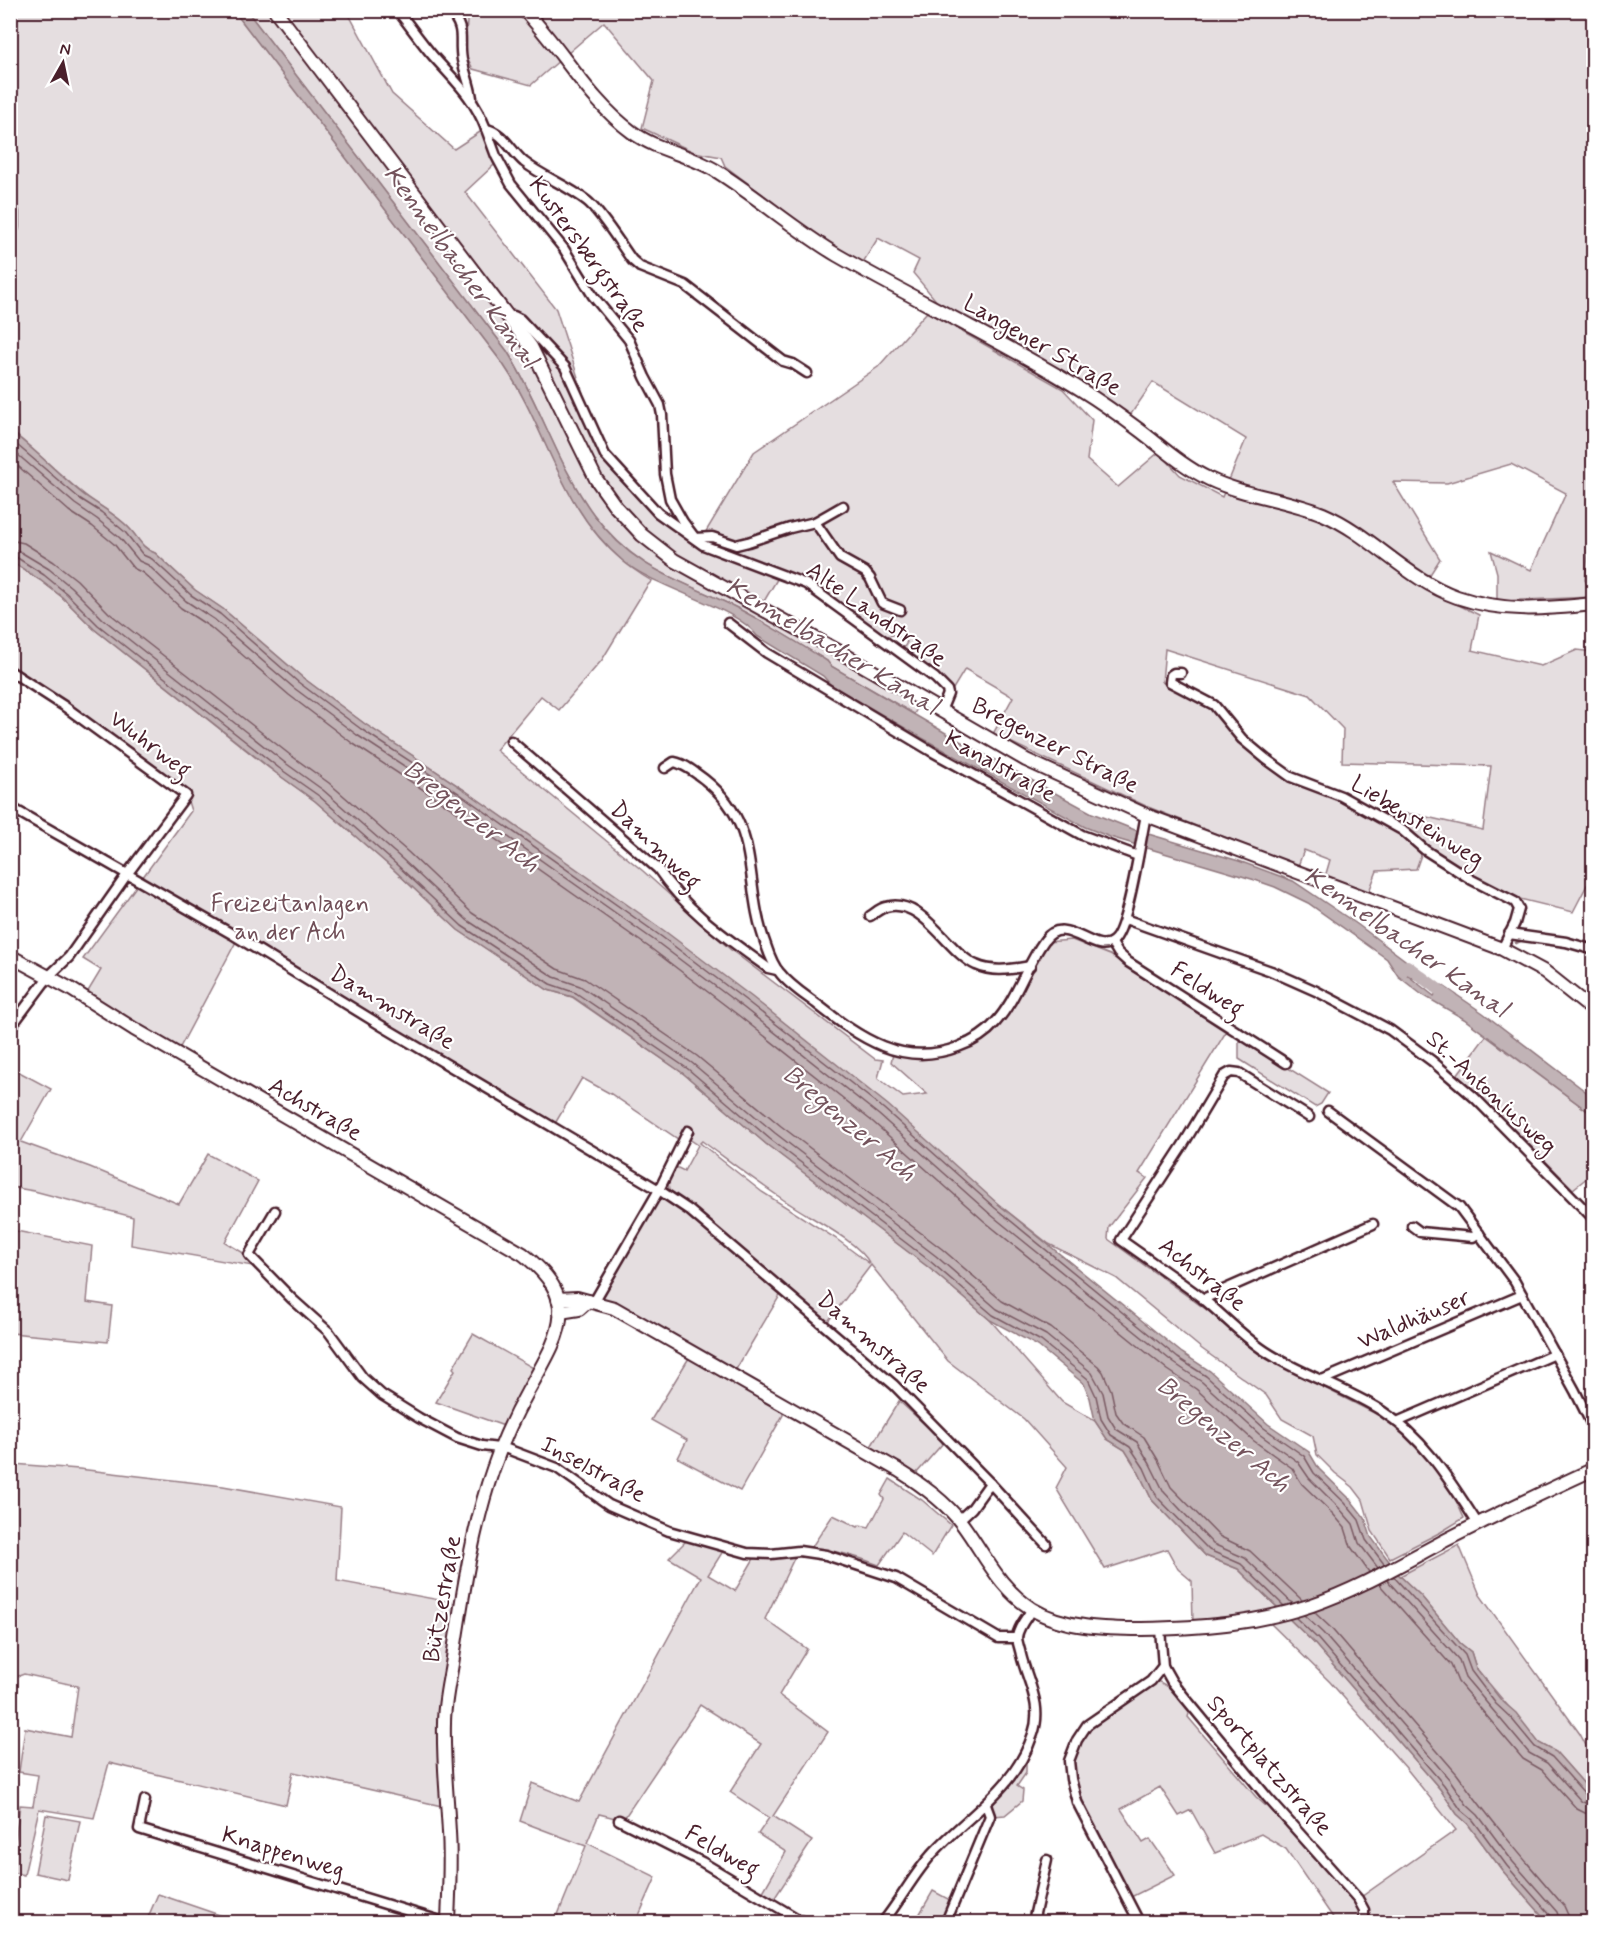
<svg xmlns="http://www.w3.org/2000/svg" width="1604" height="1933" font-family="Mynerve,sans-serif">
<rect width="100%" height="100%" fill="#fff"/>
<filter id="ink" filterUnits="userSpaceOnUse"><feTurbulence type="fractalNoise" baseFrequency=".0167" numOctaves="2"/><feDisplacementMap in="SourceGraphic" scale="12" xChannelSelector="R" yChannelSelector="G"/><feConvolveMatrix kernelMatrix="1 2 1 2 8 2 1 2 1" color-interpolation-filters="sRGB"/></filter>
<g filter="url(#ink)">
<g fill="#e5dee0" stroke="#987e86" stroke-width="1.5" fill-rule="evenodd">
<path d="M10 11H234L503 364C555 440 563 531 652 581L647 586 602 660 559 710 541 696 496 750 643 871 731 950 875 1059 883 1060 878 1078 903 1097 927 1094 891 1062 893 1054 898 1053 933 1057 983 1038 1046 942 1072 940 1110 955 1226 1032 1139 1173 1147 1178 1109 1227 1108 1239 1218 1318 1263 1357 1384 1418 1404 1431 1435 1467 1453 1494 1464 1518 1441 1532 1390 1558 1372 1531 1363 1500 1353 1487 1335 1473 1317 1455 1313 1436 1282 1419 1266 1395 1202 1349 1116 1278 1049 1244 530 837 463 789 365 724 302 677 223 609 195 590 155 553C142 549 138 537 129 528 116 514 99 506 85 495 59 475 37 451 11 431L10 254 16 219 10 187Z"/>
<path d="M247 11H268L523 344 535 365 579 456 679 569 778 623 919 705 914 714 831 666 827 661C798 643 768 624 737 608 678 578 638 572 594 515 557 465 540 403 507 351Z"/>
<path d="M280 11H347L392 94 454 149 483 130 494 165 465 192 556 309 583 393V418L605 457 637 492 695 540 779 576 763 603 678 557 643 529 620 504 601 477 537 346Z"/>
<path d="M461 11H1593L1594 507 1585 580 1593 597 1497 601V573L1491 551 1531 570 1566 493 1511 464 1447 483 1393 482 1440 559 1422 587 1479 615 1472 650 1541 666 1577 650 1593 652V887L1587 885 1573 912 1516 898 1422 852 1416 869 1377 871 1368 894 1325 877 1330 860 1304 850 1298 866 1148 807 993 734 1013 697 965 669 953 689 902 651 907 642 895 635 884 636 832 597 806 581 703 543 705 533 754 452 878 367 927 312 1063 389 1092 420 1087 460 1118 487 1159 452 1180 475 1222 497 1246 439 1153 382 1129 417 943 309 913 273 919 260 878 238 862 264 834 248 725 166 721 157 694 152 642 128 654 81 604 22 531 85 473 69 465 53 467 21ZM1165 649 1310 695 1343 729 1342 762 1491 766 1483 830 1414 814 1364 812 1340 799 1290 781 1211 708 1162 682Z"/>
<path d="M10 561 40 580 62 597 94 629 269 768 315 801 393 869 458 930 548 990 572 997 684 1074 766 1144 928 1267 990 1320 1062 1402 1095 1421 1107 1439 1125 1450 1138 1471 1152 1500 1206 1556 1238 1569 1313 1642 1440 1789 1457 1814 1468 1824 1502 1870 1548 1922H1336L1286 1849 1261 1834 1215 1853 1191 1810 1179 1816 1160 1787 1121 1809 1143 1843 1150 1839 1175 1875 1129 1898 1078 1802 1070 1760 1088 1726 1152 1679C1172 1686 1176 1694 1190 1710L1188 1717 1256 1797 1266 1806 1271 1802 1358 1899 1456 1830 1406 1768 1330 1682 1268 1621 1193 1624 1192 1581 1178 1569 1167 1549 1105 1569 1056 1488 1067 1467 1024 1419 948 1361 871 1265 826 1324 782 1292 732 1376 782 1406 783 1415 740 1491 678 1458 687 1440 651 1420 692 1353 594 1302 659 1190 669 1189 667 1176 672 1165 684 1171 698 1145 686 1137 681 1141 611 1094 582 1078 553 1127 238 938 177 1053 84 998 101 970 83 959 191 811 186 795 11 671ZM702 1141C728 1160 754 1180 781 1198 804 1215 858 1240 870 1264L835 1238 762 1192 700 1143Z"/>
<path d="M1486 1036 1593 1115V1173L1573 1189 1521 1136 1457 1075Z"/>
<path d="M1239 1037 1328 1093 1321 1104 1315 1107 1239 1059Z"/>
<path d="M10 1067 51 1089 21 1142 90 1167 179 1204 208 1154 258 1181 225 1242 247 1255 258 1267 131 1245 133 1217 34 1191 11 1187 10 1109 13 1103 11 1101Z"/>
<path d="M11 1230 92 1246 87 1302 112 1306 108 1342 11 1333Z"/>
<path d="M473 1334 537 1370 507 1427 436 1402 455 1370 453 1368Z"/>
<path d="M899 1401 944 1442 915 1475 870 1448Z"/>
<path d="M13 1464 79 1469 223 1486 341 1507 337 1581 461 1604 452 1656 446 1807 293 1772 286 1805 109 1763 94 1818 39 1809 24 1875 11 1872 20 1805 33 1806 38 1775 19 1772 25 1728 71 1737 78 1686 24 1674 16 1677H11L10 1482Z"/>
<path d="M890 1479 922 1500 951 1525 932 1556 902 1532 879 1565C856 1556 836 1550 811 1548L833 1515 858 1527 860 1525 869 1527 884 1499 881 1495Z"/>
<path d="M688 1539 725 1548 708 1575 735 1591 756 1555 797 1552 765 1619 807 1649 779 1695 828 1732 773 1816 812 1841 772 1902 761 1895 786 1852 758 1834 769 1818 730 1792 761 1744 700 1705 623 1820 599 1814 587 1843 656 1877 637 1920 641 1922H555L586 1846 520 1821 532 1783 579 1802 701 1577 669 1558Z"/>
<path d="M1459 1545 1480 1595 1580 1734 1593 1759V1794L1556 1752 1539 1743 1476 1668 1471 1652 1460 1643 1421 1596 1400 1576Z"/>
<path d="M1026 1760V1773L1017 1786 1023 1790 1022 1801 1005 1815 994 1816 991 1807 1018 1773Z"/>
<path d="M46 1815 80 1821 68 1880 35 1873Z"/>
<path d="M933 1891 950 1900 942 1922H915Z"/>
<path d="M158 1894 240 1922H146Z"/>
</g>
<g fill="#c1b3b6" stroke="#91787e" stroke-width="1.5">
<path d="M234 11H247L507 351C540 403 557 465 594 515 637 572 678 578 737 608 768 624 798 643 827 661L831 666 956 739 1092 813 1135 830 1239 861 1293 881 1357 924 1421 972 1416 979 1407 975 1434 996 1442 985 1483 1013 1593 1097V1115L1464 1019 1421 994 1398 976 1387 959 1308 903 1275 887 1255 880 1110 837 1085 827 922 738 831 685 823 676 757 636C738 607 656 589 623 561 559 507 548 430 503 364Z"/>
<path d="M10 431C37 451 59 475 84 495 99 506 116 514 129 528 138 537 142 549 155 553L195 590 223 609 302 677 365 724 463 789 666 932 752 997 888 1105 998 1204 1182 1353 1210 1371 1268 1424 1309 1452 1319 1469 1350 1499 1365 1518 1371 1537 1400 1576 1421 1596 1460 1643 1471 1652 1476 1668 1501 1700 1516 1713 1539 1743 1556 1752 1593 1794V1922H1548L1502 1870 1468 1824 1457 1814 1440 1789 1313 1642 1238 1569 1206 1556 1152 1500 1138 1471 1125 1450 1107 1439 1095 1421 1090 1398 1084 1384 1038 1346 990 1320 928 1267 766 1144 684 1074 573 997 548 990 458 930 393 869 315 801 276 773 94 629 62 597 40 580 11 561Z"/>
</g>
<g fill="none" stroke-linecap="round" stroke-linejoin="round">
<g stroke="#7a5a63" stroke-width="1.5">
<path d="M10 439 79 498 101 512 125 532 143 555 152 559 191 595 220 614 298 682 361 729 460 794 662 937 748 1002 884 1109 995 1208 1178 1358 1206 1376 1264 1428 1304 1456 1314 1473 1345 1503 1359 1520 1366 1540 1384 1564"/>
<path d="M10 448 75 504 97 519 120 538 139 561 148 565 186 601 215 620 294 688 357 735 456 800 658 943 744 1008 879 1115 990 1214 1174 1363 1202 1382 1259 1434 1298 1462 1309 1478 1339 1508 1353 1524 1359 1543 1378 1568"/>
<path d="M10 459 69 511 92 526 114 544 133 568 143 573 181 608 210 627 289 695 352 743 451 808 653 950 738 1015 873 1122 984 1221 1168 1370 1196 1389 1254 1441 1292 1468 1302 1484 1333 1514 1345 1528 1351 1547 1369 1572"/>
<path d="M10 540 24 543 54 562 77 580 109 613 289 754 329 783 408 852 472 913 557 969 585 979 697 1056 781 1126 942 1249 1002 1301 1051 1328 1098 1366 1103 1372 1111 1390 1116 1413 1123 1423 1144 1437 1158 1460 1171 1487 1219 1536 1250 1551 1302 1600"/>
<path d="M10 549 19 551 49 569 71 587 103 619 284 762 323 790 402 859 467 920 554 977 580 986 692 1063 775 1133 936 1256 997 1309 1046 1335 1092 1373 1103 1393 1108 1416 1116 1429 1137 1442 1150 1464 1164 1492 1213 1544 1245 1558 1292 1603"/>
<path d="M10 557H16L44 575 66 593 98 625 279 768 319 796 397 865 462 926 550 984 576 993 688 1069 770 1139 931 1262 993 1315 1041 1341 1088 1379 1096 1396 1101 1419 1111 1435 1130 1447 1144 1468 1157 1497 1209 1550 1241 1564 1284 1606"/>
<path d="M1394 1577 1465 1655 1471 1671 1496 1704 1511 1718 1535 1747 1552 1757 1587 1796 1594 1798"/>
<path d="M1387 1580 1459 1660 1465 1677 1529 1753 1547 1763 1582 1802 1594 1805"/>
<path d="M1379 1584 1451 1665 1458 1682 1523 1759 1542 1770 1577 1809 1585 1813 1594 1814"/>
<path d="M1314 1612 1330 1627 1457 1774C1490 1820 1527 1863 1564 1906L1568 1915 1569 1922"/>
<path d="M1304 1615 1323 1633 1450 1780 1467 1805 1478 1815 1513 1862 1557 1912 1560 1922"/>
<path d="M1296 1618 1317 1638 1444 1785 1461 1810 1473 1820 1507 1866 1551 1916 1553 1922"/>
</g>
<path stroke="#91787e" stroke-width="3" d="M1516 943 1524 939"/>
<path stroke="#c1b3b6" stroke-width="12" d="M1407 966 1451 999"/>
<defs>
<g id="minor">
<path d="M449 10C467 31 458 37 462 60 465 73 470 84 472 98"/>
<path d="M398 11C410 26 421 42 433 56 455 81 474 97 486 129"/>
<path d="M508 317 514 316 520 319 565 367 605 455 658 513 703 545 806 584 935 678 947 690 948 694 941 711"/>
<path d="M815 522 840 558 865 572 870 578 882 603 900 610"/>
<path d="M695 538 683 522 670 499 665 474 662 415 660 405 645 377 629 340 593 296 564 249 511 184 496 156 486 129C503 132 511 151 524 162 543 177 567 185 587 201 600 211 621 245 632 260L640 267 685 285 783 361 793 364 807 373"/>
<path d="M695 538 712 537 736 545 748 542 790 528 815 522 843 506"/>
<path d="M728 623 767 653 931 751 1082 835 1138 856"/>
<path d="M10 671 64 706 186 795 128 873 69 957 49 976 10 1028"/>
<path d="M1181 673H1174L1171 675 1170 682 1214 705 1242 739 1266 759 1291 777 1341 796 1402 830 1425 850 1472 880 1515 902 1519 909 1515 923 1502 949"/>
<path d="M511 741 658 869C686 911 728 939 768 968L777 970"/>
<path d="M665 768 674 762C685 764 696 773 705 780 764 827 742 883 766 945 769 954 773 966 780 973 790 986 805 995 818 1005 860 1038 902 1068 958 1047 972 1042 985 1035 995 1023 1017 999 1025 967 1044 941 1065 911 1094 957 1113 941 1128 930 1141 837 1146 815"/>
<path d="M10 807 232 934 382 1026 659 1190 689 1210 894 1385 990 1483 1046 1544"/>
<path d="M870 916C875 913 880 908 886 907 922 896 948 953 976 965 993 973 1012 969 1030 966"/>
<path d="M1125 919 1271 971 1316 991 1390 1030 1432 1061 1475 1098 1594 1219"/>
<path d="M1509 934 1566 942 1594 950"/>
<path d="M1112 943 1118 953 1128 962 1286 1063"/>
<path d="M1328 1111 1459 1207 1515 1282 1575 1391 1594 1429"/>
<path d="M1309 1117 1239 1073 1231 1072 1224 1076 1183 1145 1121 1240C1148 1259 1175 1278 1202 1298 1223 1315 1242 1336 1265 1351 1301 1375 1345 1387 1382 1411 1425 1439 1450 1481 1478 1524"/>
<path d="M275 1211 249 1255 292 1299 329 1332 363 1378 382 1395 419 1418 457 1438 482 1446 507 1449 557 1468 609 1505 669 1531 747 1553 771 1554 799 1551 826 1555 896 1578 998 1638H1017"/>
<path d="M1412 1226 1420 1232 1473 1237 1479 1233"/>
<path d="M1203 1299 1373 1224"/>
<path d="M594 1302 659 1190 688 1131"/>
<path d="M1322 1380 1522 1295"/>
<path d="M1397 1422 1555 1354"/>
<path d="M959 1520 972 1508 990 1483"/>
<path d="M1160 1629 1163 1666 1172 1682 1267 1797 1358 1899 1364 1910V1922"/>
<path d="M145 1800 139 1829 444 1922"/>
<path d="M619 1820 702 1862 803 1922"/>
<path d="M883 1922C901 1900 914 1873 934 1852 970 1813 1015 1789 1033 1734 1043 1705 1028 1683 1021 1655 1020 1649 1017 1642 1017 1637 1018 1627 1027 1617 1032 1609"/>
<path d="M946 1922 990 1816 986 1805"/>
<path d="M1033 1922 1047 1860"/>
<path d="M1139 1922 1077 1802 1071 1779 1069 1761 1077 1740 1087 1725 1151 1681 1163 1666"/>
</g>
<g id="secondary">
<path d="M275 10 531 347 596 479 616 507 642 535 674 560 838 651 1026 760 1146 815 1502 949 1545 972 1594 1011"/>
<path d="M524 10C562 49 588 100 632 132 658 151 692 155 718 172 759 198 795 230 837 255 917 301 1001 340 1080 389 1101 402 1122 417 1142 432 1164 449 1184 467 1209 479 1245 496 1286 499 1323 514 1372 535 1406 579 1457 597 1504 613 1545 609 1594 604"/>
<path d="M10 956 69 988 134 1029 523 1254C584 1302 559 1335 528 1391 514 1416 502 1442 493 1469 473 1526 463 1592 454 1651 451 1675 444 1699 444 1723 443 1760 447 1795 449 1832 451 1862 449 1892 448 1922"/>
<path d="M558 1299 577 1298 614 1308 898 1470C922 1485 946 1502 963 1525 985 1555 999 1588 1032 1609 1063 1628 1106 1629 1142 1629 1200 1628 1256 1624 1312 1605 1359 1589 1402 1563 1446 1540 1495 1515 1544 1492 1594 1469"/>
<path d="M560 1312 579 1309 588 1301"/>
</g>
<path id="motorway" d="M10 212V227"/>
</defs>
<use href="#minor" stroke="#4a1f2b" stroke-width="13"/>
<use href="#secondary" stroke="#4a1f2b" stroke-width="16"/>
<use href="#motorway" stroke="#4a1f2b" stroke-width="20"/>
<use href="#minor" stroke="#fff" stroke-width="8"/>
<use href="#secondary" stroke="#fff" stroke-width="12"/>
<use href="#motorway" stroke="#fff" stroke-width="15"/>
</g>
</g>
<g text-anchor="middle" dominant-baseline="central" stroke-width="4.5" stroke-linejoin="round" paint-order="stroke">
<g font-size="24" fill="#4a1f2b" stroke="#fff">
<text transform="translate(588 255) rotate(54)">Kustersbergstraße</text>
<text transform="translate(1042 346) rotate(30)">Langener Straße</text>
<text transform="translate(876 615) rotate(35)">Alte Landstraße</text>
<text transform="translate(150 745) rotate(37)">Wuhrweg</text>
<text transform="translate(1055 746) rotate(27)">Bregenzer Straße</text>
<text transform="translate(1000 767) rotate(29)">Kanalstraße</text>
<text transform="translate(1417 822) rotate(32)">Liebensteinweg</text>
<text transform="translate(655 846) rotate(44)">Dammweg</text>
<text transform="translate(1207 990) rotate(33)">Feldweg</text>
<text transform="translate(392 1008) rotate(31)">Dammstraße</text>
<text transform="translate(1491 1093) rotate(43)">St.-Antoniusweg</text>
<text transform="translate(315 1110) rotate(30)">Achstraße</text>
<text transform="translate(1202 1275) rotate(38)">Achstraße</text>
<text transform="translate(1414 1320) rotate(-23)">Waldhäuser</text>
<text transform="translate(873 1343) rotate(41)">Dammstraße</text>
<text transform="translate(593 1470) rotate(28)">Inselstraße</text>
<text transform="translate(443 1599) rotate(-80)">Bützestraße</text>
<text transform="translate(1269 1766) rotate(49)">Sportplatzstraße</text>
<text transform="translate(722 1852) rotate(30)">Feldweg</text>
<text transform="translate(283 1853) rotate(17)">Knappenweg</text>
</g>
<g font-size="24" fill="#714f58" stroke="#fff">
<text x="290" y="904">Freizeitanlagen<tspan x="290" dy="28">an der Ach</tspan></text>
</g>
<g font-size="26" font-style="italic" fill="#74535c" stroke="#fff">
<text transform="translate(460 267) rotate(54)">Kennelbacher Kanal</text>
<text transform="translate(832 647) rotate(31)">Kennelbacher Kanal</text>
<text transform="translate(471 817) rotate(38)">Bregenzer Ach</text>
<text transform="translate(1406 943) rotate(35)">Kennelbacher Kanal</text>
<text transform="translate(849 1124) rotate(40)">Bregenzer Ach</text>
<text transform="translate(1223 1435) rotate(40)">Bregenzer Ach</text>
</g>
</g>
<rect width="1604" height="1933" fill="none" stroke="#fff" stroke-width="36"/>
<rect x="18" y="18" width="1568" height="1897" fill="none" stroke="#4a1f2b" stroke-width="2" filter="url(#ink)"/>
<g transform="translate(63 63) rotate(9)" stroke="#ffffff" stroke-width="4.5" paint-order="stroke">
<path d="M0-4.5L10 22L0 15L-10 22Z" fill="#4a1f2b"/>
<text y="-9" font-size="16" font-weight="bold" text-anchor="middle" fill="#4a1f2b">N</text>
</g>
</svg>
